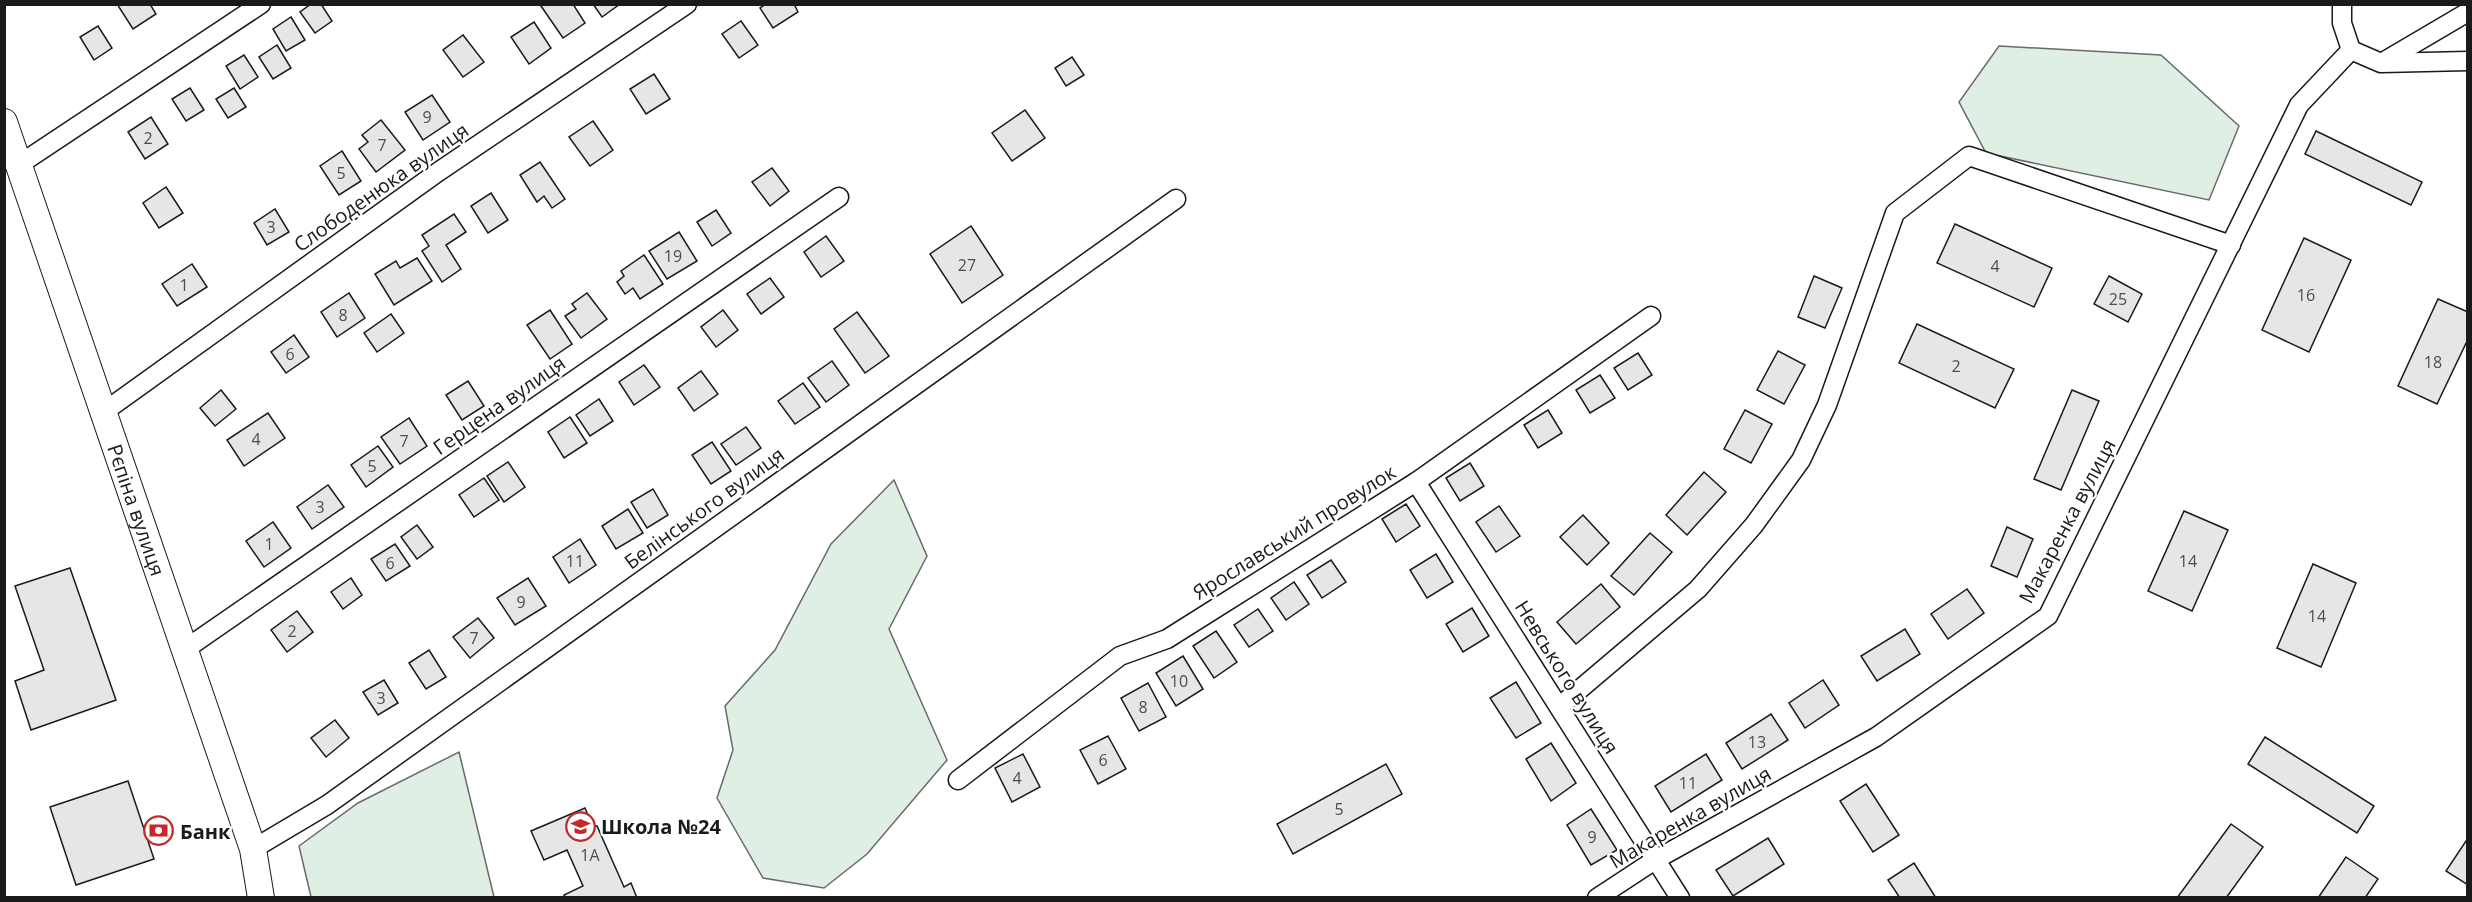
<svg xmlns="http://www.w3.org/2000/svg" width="2472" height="902" font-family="'Open Sans',sans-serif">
<rect width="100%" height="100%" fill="#fff"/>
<g fill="#e0efe3" stroke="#6a6a6a" stroke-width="1.5">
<path d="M1999 46 2161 55 2239 126 2209 200 1986 153 1959 102Z"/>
<path d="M894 480 927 556 889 629 947 760 867 854 824 888 763 878 717 798 733 750 725 706 775 650 831 544Z"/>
<path d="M459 752 494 897H311L299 846 358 803Z"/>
</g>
<g fill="#e6e6e6" stroke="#1a1a1a" stroke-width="1.5">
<path d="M117 4H150L156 14 133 29Z"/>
<path d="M311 4H321L332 21 315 33 300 12Z"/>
<path d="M543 4H573L585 23 563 38 541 6Z"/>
<path d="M593 4H620L602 17Z"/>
<path d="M766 4H794L798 12 773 28 760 8Z"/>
<path d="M291 17 305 40 286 51 273 29Z"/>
<path d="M741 21 758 45 739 58 722 34Z"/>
<path d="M534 22 551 48 529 64 511 37Z"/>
<path d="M98 26 112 48 94 60 80 37Z"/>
<path d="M463 35 484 62 463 77 443 50Z"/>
<path d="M277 45 291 68 273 79 259 57Z"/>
<path d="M244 55 258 77 240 89 226 66Z"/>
<path d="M1072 57 1084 75 1066 86 1055 68Z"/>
<path d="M654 74 670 99 646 114 630 89Z"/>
<path d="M190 88 204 110 186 121 172 99Z"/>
<path d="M234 88 246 107 228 118 216 99Z"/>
<path d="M432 95 450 122 423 140 405 112Z"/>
<path d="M1025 110 1045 138 1012 161 992 133Z"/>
<path d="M151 117 168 144 145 159 128 132Z"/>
<path d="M381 120 405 150 376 172 359 149 368 142 362 135Z"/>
<path d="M593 121 613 150 590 166 569 137Z"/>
<path d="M2316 131 2422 182 2411 205 2305 154Z"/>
<path d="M342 151 361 181 339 195 320 166Z"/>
<path d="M540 162 565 199 552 208 544 196 537 202 520 175Z"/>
<path d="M772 168 789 191 770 206 752 182Z"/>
<path d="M166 187 183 213 159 228 143 203Z"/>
<path d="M491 193 508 220 488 233 471 206Z"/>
<path d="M275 209 289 232 267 245 254 223Z"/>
<path d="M716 210 731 233 712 246 697 222Z"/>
<path d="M454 214 466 232 446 245 461 269 442 282 422 251 429 246 422 235Z"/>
<path d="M1955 224 2052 268 2034 307 1937 263Z"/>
<path d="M971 226 1003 275 962 303 930 254Z"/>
<path d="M679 232 697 261 667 279 649 251Z"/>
<path d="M826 236 844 261 821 277 804 252Z"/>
<path d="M2304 238 2351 260 2309 352 2262 330Z"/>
<path d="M644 255 663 284 640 299 633 288 625 294 617 282 624 276 621 271Z"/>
<path d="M417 258 432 281 394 305 375 274 396 261 400 268Z"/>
<path d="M192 264 207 287 177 306 162 284Z"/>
<path d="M1814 276 1842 288 1825 328 1798 317Z"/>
<path d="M2109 276 2142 294 2128 322 2094 304Z"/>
<path d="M770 278 784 297 761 314 747 294Z"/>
<path d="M349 293 365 318 337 337 321 312Z"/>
<path d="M587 293 607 319 581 338 565 316 576 309 572 304Z"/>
<path d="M2438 299 2468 312V339L2437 404 2398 386Z"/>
<path d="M550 310 572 344 550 359 527 325Z"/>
<path d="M723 310 738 330 716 347 701 327Z"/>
<path d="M857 312 889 356 865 373 834 329Z"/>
<path d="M391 314 404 333 377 352 364 333Z"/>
<path d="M1917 324 2014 369 1995 408 1899 363Z"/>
<path d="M294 335 309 357 286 373 271 352Z"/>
<path d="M1778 351 1805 365 1784 404 1757 390Z"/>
<path d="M1638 353 1652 375 1628 390 1614 368Z"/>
<path d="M832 361 849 385 826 402 808 378Z"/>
<path d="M644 365 660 387 634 405 619 382Z"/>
<path d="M701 371 718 394 694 411 678 388Z"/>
<path d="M1600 375 1615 398 1590 413 1576 390Z"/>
<path d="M468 381 484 406 462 420 446 395Z"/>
<path d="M803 383 820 407 795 424 778 401Z"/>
<path d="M221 390 236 409 215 426 200 408Z"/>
<path d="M2072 390 2099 401 2061 490 2034 479Z"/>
<path d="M599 399 613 421 590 436 576 415Z"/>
<path d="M1548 410 1562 433 1538 448 1524 425Z"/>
<path d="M1745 410 1772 424 1751 463 1724 449Z"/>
<path d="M268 413 285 438 244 466 227 440Z"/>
<path d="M570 417 587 443 564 458 548 432Z"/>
<path d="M409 418 427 446 400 464 381 437Z"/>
<path d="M746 427 761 448 736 465 721 444Z"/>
<path d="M712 442 731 471 711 484 692 455Z"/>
<path d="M378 446 393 467 366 487 351 465Z"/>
<path d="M508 462 525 487 504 502 487 476Z"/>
<path d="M1470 463 1484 486 1460 501 1446 478Z"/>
<path d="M1704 472 1726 492 1687 535 1666 515Z"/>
<path d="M484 478 499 500 474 517 459 495Z"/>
<path d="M328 485 344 507 312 529 297 507Z"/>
<path d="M653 489 668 515 647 528 631 502Z"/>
<path d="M1406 504 1420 526 1396 542 1382 519Z"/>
<path d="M1499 506 1520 536 1496 552 1476 522Z"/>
<path d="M628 509 643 533 616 549 602 526Z"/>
<path d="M2184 511 2228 530 2192 611 2148 591Z"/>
<path d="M1583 515 1609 543 1587 565 1560 537Z"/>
<path d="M273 522 291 548 264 567 246 541Z"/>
<path d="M417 525 433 547 417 559 401 537Z"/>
<path d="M2007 527 2033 539 2017 577 1991 566Z"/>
<path d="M1650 533 1672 552 1634 595 1611 576Z"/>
<path d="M580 539 596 565 569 583 553 557Z"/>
<path d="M395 544 410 566 386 581 371 559Z"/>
<path d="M1436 554 1453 582 1427 598 1410 570Z"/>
<path d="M1331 560 1346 582 1322 598 1307 575Z"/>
<path d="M2313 564 2356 583 2321 667 2277 648Z"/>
<path d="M70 568 116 700 31 730 15 681 44 670 15 586Z"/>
<path d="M351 578 362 595 343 609 331 592Z"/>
<path d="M528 578 546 606 515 625 497 598Z"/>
<path d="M1294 582 1309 604 1286 620 1271 598Z"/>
<path d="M1601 584 1620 607 1576 644 1557 622Z"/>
<path d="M1967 589 1984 613 1948 639 1931 614Z"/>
<path d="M1472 608 1489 636 1463 652 1446 624Z"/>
<path d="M1258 609 1273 631 1249 647 1234 625Z"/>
<path d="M297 611 313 632 287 652 271 630Z"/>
<path d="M478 618 494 638 470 658 453 637Z"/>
<path d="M1905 629 1920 654 1877 681 1861 656Z"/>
<path d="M1216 631 1237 662 1214 678 1193 646Z"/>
<path d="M429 650 446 677 426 689 409 663Z"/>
<path d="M1183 656 1203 689 1176 706 1156 673Z"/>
<path d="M384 680 398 703 378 715 363 692Z"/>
<path d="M1823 680 1839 705 1805 728 1789 703Z"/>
<path d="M1516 682 1541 723 1516 738 1490 698Z"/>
<path d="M1148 683 1166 717 1139 731 1121 698Z"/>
<path d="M1771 714 1788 740 1742 769 1726 743Z"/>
<path d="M335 720 349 738 326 757 311 738Z"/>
<path d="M1108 736 1126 769 1098 784 1080 750Z"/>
<path d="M2265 737 2374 806 2357 833 2248 764Z"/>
<path d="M1551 743 1576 783 1551 801 1526 759Z"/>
<path d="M1023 754 1040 787 1012 802 995 768Z"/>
<path d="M1706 754 1722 780 1671 812 1655 786Z"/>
<path d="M1386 764 1402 794 1293 854 1277 824Z"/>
<path d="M128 781 154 859 76 885 50 807Z"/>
<path d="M1866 784 1899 835 1873 852 1840 801Z"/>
<path d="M585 808 593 827 597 826 624 887 631 883 637 898H566L564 895 583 886 567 850 544 860 531 831Z"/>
<path d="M1591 809 1617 850 1591 865 1567 825Z"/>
<path d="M2231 824 2263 847 2226 898H2177Z"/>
<path d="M1768 838 1784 864 1733 896 1716 870Z"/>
<path d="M2468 838V885L2446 871Z"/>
<path d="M2346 857 2378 879 2365 898H2318Z"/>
<path d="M1914 863 1936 898H1900L1888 880Z"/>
</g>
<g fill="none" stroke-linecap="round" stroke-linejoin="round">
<defs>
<g id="street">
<path d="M2342 4V23L2351 50 2381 63 2468 61"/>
<path d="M2383 62 2468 12"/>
<path d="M20 164 261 4"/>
<path d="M105 411 438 172 687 4"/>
<path d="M1416 482 1680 898"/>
<path d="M184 650 839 197"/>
<path d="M1560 706 1698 589 1754 525 1801 460 1827 405 1895 213 1969 156 2231 245"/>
<path d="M958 780 1120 656 1167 639 1416 482 1651 316"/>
<path d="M253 849 327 805 1176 199"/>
<path d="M1597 898 1655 860 1876 737 2048 616 2299 105 2351 50"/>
</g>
<g id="secondary">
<path id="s1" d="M4 122 253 849 261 898"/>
</g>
</defs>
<use href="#street" stroke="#1a1a1a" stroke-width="21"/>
<use href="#secondary" stroke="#1a1a1a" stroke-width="28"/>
<use href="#street" stroke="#fff" stroke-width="18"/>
<use href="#secondary" stroke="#fff" stroke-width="26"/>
</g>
<defs>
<symbol id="school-ring" viewBox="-11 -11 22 22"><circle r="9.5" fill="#fff" stroke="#c62828" stroke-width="1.5"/><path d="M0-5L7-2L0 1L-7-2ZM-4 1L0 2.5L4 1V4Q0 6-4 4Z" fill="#c62828"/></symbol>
<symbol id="bank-ring" viewBox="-11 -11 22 22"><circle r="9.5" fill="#fff" stroke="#c62828" stroke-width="1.5"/><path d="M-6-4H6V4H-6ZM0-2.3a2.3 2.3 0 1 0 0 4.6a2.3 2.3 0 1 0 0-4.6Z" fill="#c62828"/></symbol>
</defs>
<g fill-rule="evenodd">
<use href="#school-ring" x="564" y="810" width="33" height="33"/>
<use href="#bank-ring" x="142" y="814" width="33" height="33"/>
</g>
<g text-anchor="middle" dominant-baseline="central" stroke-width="4.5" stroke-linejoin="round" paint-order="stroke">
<g font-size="16" fill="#4d4d4d">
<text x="427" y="117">9</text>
<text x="148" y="138">2</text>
<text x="382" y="145">7</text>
<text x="341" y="173">5</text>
<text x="271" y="227">3</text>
<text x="673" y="256">19</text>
<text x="967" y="265">27</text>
<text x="1995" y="266">4</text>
<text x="184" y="285">1</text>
<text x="2306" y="295">16</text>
<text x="2118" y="299">25</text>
<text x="343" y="315">8</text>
<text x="290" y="354">6</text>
<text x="2433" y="362">18</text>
<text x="1956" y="366">2</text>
<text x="256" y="439">4</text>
<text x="404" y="441">7</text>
<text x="372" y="466">5</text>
<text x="320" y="507">3</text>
<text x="269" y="544">1</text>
<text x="575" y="561">11</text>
<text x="2188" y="561">14</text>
<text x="390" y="563">6</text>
<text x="521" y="602">9</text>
<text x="2317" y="616">14</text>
<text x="292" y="631">2</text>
<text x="474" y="638">7</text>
<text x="1179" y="681">10</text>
<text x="381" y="698">3</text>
<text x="1143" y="707">8</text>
<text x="1757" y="742">13</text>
<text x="1103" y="760">6</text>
<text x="1017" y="778">4</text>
<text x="1688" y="783">11</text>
<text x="1339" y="809">5</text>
<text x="1592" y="837">9</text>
<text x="590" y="855">1А</text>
</g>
<g font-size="20" fill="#1a1a1a" stroke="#fff">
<text transform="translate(381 187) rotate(-35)">Слободенюка вулиця</text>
<text transform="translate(499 405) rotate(-35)">Герцена вулиця</text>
<text transform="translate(704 508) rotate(-36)">Белінського вулиця</text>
<text stroke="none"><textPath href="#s1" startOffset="410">Рєпіна вулиця</textPath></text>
<text transform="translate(2067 521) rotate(-62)">Макаренка вулиця</text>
<text transform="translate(1294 532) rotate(-32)">Ярославський провулок</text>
<text transform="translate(1567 677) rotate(58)">Невського вулиця</text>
<text transform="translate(1690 817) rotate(-30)">Макаренка вулиця</text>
</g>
<g font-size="20" font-weight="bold" fill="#1a1a1a" stroke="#fff" text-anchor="start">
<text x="601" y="826">Школа №24</text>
<text x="180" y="831">Банк</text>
</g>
</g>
<rect width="2472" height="902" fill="none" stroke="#1a1a1a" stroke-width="12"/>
</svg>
